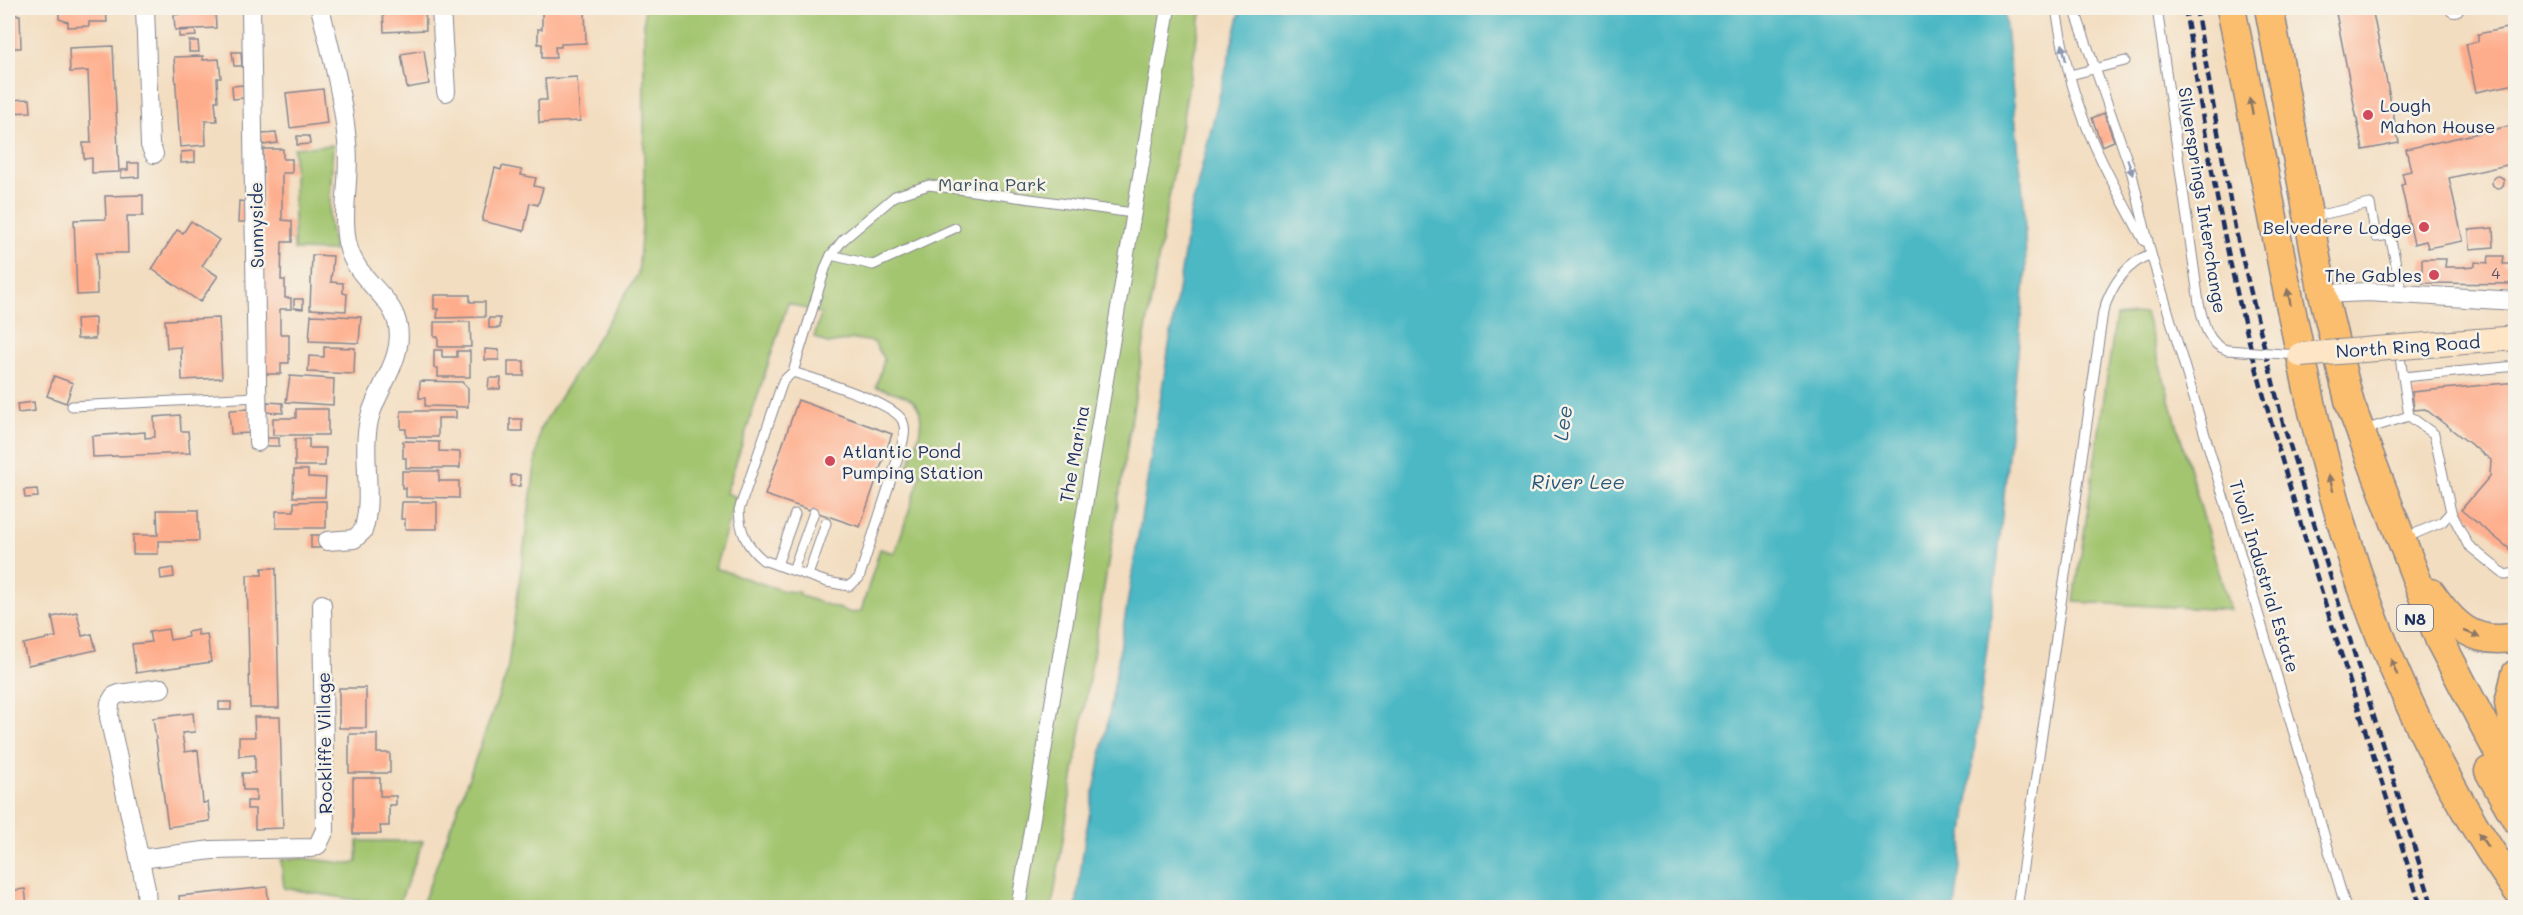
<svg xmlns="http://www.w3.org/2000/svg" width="2523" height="915" font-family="Mali,sans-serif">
<rect width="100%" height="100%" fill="#f7f3e8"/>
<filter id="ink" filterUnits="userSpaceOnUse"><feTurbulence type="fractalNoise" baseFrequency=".0167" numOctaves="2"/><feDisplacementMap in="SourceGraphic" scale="12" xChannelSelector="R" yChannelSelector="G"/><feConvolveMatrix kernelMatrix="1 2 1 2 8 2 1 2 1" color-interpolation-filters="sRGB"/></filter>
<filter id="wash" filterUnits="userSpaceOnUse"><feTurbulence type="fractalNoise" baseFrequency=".008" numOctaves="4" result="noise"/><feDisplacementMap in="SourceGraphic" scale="24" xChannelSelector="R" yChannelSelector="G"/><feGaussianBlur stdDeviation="1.35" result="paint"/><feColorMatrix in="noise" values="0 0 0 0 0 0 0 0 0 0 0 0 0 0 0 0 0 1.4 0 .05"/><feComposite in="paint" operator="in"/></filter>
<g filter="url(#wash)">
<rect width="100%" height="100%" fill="#f3ddc0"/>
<g fill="#a3c56f" stroke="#5f7a66" stroke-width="1.5" fill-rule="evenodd">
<path d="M644 8H1202L1149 312 1052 907 421 908 507 673 540 429 638 274 644 202ZM788 303 821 314 814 337 829 344 854 339 874 342 884 360 876 387C886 390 899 393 909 398 933 412 914 450 907 469L921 474 895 553 880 549 861 611 852 613 801 596 799 592 784 591 715 568 736 497 726 493Z"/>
<path d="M333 145 329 221 334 251 294 250V148Z"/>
<path d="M2145 313 2230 610 2074 602 2116 316Z"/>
<path d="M358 841H423L398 907 284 888 281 860 301 858 352 864 357 861Z"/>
</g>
<path fill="#4bb8c4" stroke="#337491" stroke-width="1.5" d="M1241 8H2004L2024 203 2026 269 1998 557 1955 907H1076L1085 837 1110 710 1191 210Z"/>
<g id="blocks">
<g fill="#fead8c">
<path d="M73 8 106 9 107 22H89V26L68 27V22L59 19V13L62 10 73 9Z"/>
<path d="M184 8 215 9 216 28 175 30 174 15 180 14Z"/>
<path d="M383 8H425L426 30 384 32Z"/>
<path d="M542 8H585L586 43 561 44V47H555L556 58H542V44H538V29H542Z"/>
<path d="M2335 8H2372L2399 143 2363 150Z"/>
<path d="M8 15H20L21 48H8Z"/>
<path d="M2516 26V84L2476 92 2466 44 2478 41V34Z"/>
<path d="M195 30 196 36 179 37V31Z"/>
<path d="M189 41H198L199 52H189Z"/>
<path d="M113 46 119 172 92 173V158L84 159 83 143H91L88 71 70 72 69 48Z"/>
<path d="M424 50 429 84 407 88 401 54Z"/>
<path d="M232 52H241L242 66H234Z"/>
<path d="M203 56V60L219 59 221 78H217L218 101H215L217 121H205L206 145 180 147 174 57Z"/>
<path d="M577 77 580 121 539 123 538 100H547L545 79Z"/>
<path d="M243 85 244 98 233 99 232 86Z"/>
<path d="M323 89 327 123 290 128 286 93Z"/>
<path d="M30 99 31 112 8 113V100Z"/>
<path d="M2104 113 2114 141 2102 146 2092 118Z"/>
<path d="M2510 126 2516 149V163L2449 178 2463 241 2428 248 2426 241 2414 244 2401 185 2405 184 2402 173 2411 171 2406 149Z"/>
<path d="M276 133 278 143 263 145 262 134Z"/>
<path d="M297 136H309L310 144 297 145Z"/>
<path d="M263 149H283V159H292V173H282V220L292 221V242H282L281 280H285V298H291V309H280V334H289V363H281V374H262Z"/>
<path d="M195 151V162L181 163V152Z"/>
<path d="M128 163H139V177L121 178V170H128Z"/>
<path d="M502 166 522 170 521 175 536 178 534 186 543 188 538 205 530 203 524 231 482 221 495 168 501 170Z"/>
<circle cx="2498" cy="182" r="6"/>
<path d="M143 195V216H127L128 253H96L97 294 77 295 74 220 106 219 105 196Z"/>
<path d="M239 201 247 202V222H238Z"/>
<path d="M191 221 219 240 202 266 218 276 200 302 152 269 177 230 183 233Z"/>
<path d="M2493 228 2494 247 2470 249 2469 230Z"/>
<path d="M312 255 333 256 331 282 343 283V293L347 294 346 311 310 309Z"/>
<path d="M2489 256H2504L2503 264H2516V284L2422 283V259H2446L2445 267H2462L2475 266V262L2488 263Z"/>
<path d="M434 295H470V302H485V317L437 318 438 309H434Z"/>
<path d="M294 299H303V309L294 308Z"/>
<path d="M311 315 361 317 359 343 309 341Z"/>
<path d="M95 318V339H77L76 319Z"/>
<path d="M219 318 222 378 182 380 181 347 167 348 165 320Z"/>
<rect x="489" y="318" width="11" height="10"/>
<path d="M434 322H470L471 347H438V337H434Z"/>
<path d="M324 347 355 348 354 374 308 372 309 356 324 357Z"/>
<path d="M485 349 499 350V360H485Z"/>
<path d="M434 350H442V357H457V351H470V377H438V368H434Z"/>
<rect x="508" y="361" width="16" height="15"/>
<path d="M54 376 73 383 66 403 47 396Z"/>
<path d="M290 376 334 379 333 405 286 402Z"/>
<path d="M489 378H501L500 389H488Z"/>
<path d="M420 381 462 382 468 388V407L425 406V398H419Z"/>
<path d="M2516 382V554L2461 510 2490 476 2491 460 2425 409 2414 410 2412 392Z"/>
<path d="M798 400 892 434 860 527 765 495Z"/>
<path d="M34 402 35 411 18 413 17 404Z"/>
<path d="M267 402 283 403V413L267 412Z"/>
<path d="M250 409 251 433 231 434 229 410Z"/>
<path d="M296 409H328V435H273V418H296Z"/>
<path d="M401 411H456V418H438V437H406V429H401Z"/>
<path d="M180 415 181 431H188L190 453 93 457 92 436 145 432V438L155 437 154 417Z"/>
<rect x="510" y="419" width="12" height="12"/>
<rect x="267" y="438" width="12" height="8"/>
<path d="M295 439H309V448H326L325 466H295Z"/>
<path d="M403 441 439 442V451L460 452V468H406V458H403Z"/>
<path d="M294 470H308V477L326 478 325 497H293Z"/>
<path d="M402 471H439V481H459V498L406 497V488H402Z"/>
<rect x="511" y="475" width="9" height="11"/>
<path d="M37 489 38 497 25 498 24 490Z"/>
<path d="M326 501V528H276V511H294V502Z"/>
<path d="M402 502H437V529H405V519H401Z"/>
<path d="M157 510H198L199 541H158V554H133V535H158Z"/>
<rect x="311" y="535" width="11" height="13"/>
<path d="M173 568 174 577 161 579 160 570Z"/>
<path d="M262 568H276L279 708H250L247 575H262Z"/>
<path d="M77 612 82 636 92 634 96 650 28 665 23 644 56 637 52 617Z"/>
<path d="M168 629 170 640 188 637 187 632 198 630V635L207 634 211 662 136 673 132 644 151 642 149 632Z"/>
<rect x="339" y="688" width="27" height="40"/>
<rect x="219" y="702" width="12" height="8"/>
<path d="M193 713 195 732 182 733 185 752 198 750 203 803 208 802 210 821 168 827 153 718Z"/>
<path d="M254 717H280L283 828 255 829V809H247V801H256V790H243L242 773H255V755L239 756V737H255Z"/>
<path d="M349 734H377V753H390V773H349Z"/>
<path d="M353 778H380V796H396V805H389V826H380L381 834H353Z"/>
<path d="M267 887 269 908H180L179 896Z"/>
<path d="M25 889 27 905 8 908V891Z"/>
</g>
</g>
</g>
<g filter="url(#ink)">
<use href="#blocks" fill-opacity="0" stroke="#87868f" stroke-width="1.5"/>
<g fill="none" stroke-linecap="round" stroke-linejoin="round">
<defs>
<g id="service">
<path d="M2056 8C2061 40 2067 72 2078 103 2094 152 2120 196 2144 241"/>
<path d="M2074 8 2132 174 2151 254 2346 908"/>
<path d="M2157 8 2199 303C2203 321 2207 344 2227 350"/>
<path d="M2070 75 2125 61"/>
<path d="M2311 217 2370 204 2376 237 2390 235 2402 294"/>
<path d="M831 255 873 265 955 228"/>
<path d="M2400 357 2409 416 2434 434 2451 512 2442 522 2405 538"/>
<path d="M793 372C814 379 897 403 903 422 906 430 904 437 902 445L859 578 849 586 827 582 763 560C746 546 740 531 739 510L783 381 793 372 826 266 831 255 843 240 895 196 929 185 1133 213"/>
<path d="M2403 377 2516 366"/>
<path d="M72 406 258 397"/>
<path d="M2364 430 2409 416"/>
<path d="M2451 512 2468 545 2505 575 2516 573"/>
<path d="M777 565 795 514"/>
<path d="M793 570 814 512"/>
<path d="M808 575 826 523"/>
<path d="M2017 908 2103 312C2111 286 2125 264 2151 254"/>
</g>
<path id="pedestrian" d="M1018 908 1168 8"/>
<g id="minor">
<path d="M145 8 150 145 154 154"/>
<path d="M251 8 258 442"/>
<path d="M320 8C331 52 343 96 347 142 351 175 341 210 347 242 354 279 389 292 397 322 406 354 380 385 371 413 359 450 375 494 363 531L354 539 327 541"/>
<path d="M441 8 446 92"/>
<path d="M2454 8H2455"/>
<path d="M2323 294 2367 292 2516 301"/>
<path d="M140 859 212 850 311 848 318 845 325 830 322 604"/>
<path d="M147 908 146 889 109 717 110 703 114 696 119 694 161 688"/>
</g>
<g id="trunk">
<path d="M2231 8C2249 96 2267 185 2284 274 2304 373 2324 471 2355 566 2393 680 2447 791 2516 889"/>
<path d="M2269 8 2323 294 2350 404 2440 641 2516 786"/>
<path d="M2431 593C2453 625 2474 646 2516 637"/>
<path d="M2516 674 2509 703 2516 744"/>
<path d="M2489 771 2516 819"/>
</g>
</defs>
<use href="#service" stroke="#87868f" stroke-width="11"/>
<use href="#pedestrian" stroke="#87868f" stroke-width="16"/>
<use href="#minor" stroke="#87868f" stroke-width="20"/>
<use href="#trunk" stroke="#87868f" stroke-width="31"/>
<use href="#service" stroke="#fff" stroke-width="9"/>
<use href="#pedestrian" stroke="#fff" stroke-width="14"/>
<use href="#minor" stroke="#fff" stroke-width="18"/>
<use href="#trunk" stroke="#fbbe6e" stroke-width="28"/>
<g stroke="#1b2f5e" stroke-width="4.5" stroke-dasharray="9 4.5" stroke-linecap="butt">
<path d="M2185 8C2202 115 2219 224 2246 329 2296 524 2362 715 2421 908"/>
<path d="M2196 8 2235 228 2283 423 2433 908"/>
</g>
<defs>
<path id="service-bridge" d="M2227 350 2300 355"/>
<path id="secondary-bridge" d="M2300 355 2516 338"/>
</defs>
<use href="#service-bridge" stroke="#87868f" stroke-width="11" stroke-linecap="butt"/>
<use href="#secondary-bridge" stroke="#87868f" stroke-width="26" stroke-linecap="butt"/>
<use href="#service-bridge" stroke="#fff" stroke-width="9"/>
<use href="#secondary-bridge" stroke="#fde5c5" stroke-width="24"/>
</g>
<defs><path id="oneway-solid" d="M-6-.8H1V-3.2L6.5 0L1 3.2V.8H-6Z" transform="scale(1.5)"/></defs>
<g fill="#8d97ae">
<use href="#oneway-solid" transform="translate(2064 52) rotate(-102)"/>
<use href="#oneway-solid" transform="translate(2130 167) rotate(72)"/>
</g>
<g fill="#8b7666">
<use href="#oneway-solid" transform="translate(2251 106) rotate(-101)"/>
<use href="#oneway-solid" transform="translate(2289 297) rotate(-101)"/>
<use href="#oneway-solid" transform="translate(2331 483) rotate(-105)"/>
<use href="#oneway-solid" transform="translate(2472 634) rotate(22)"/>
<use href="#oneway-solid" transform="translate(2394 667) rotate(-112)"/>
<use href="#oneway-solid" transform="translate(2483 840) rotate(-123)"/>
</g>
</g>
<g fill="#d1495b" stroke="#f7f3e8" stroke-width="2">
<circle cx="2368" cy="115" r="6"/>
<circle cx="2424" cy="227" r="6"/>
<circle cx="2434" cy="275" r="6"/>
<circle cx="830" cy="461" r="6"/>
</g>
<g text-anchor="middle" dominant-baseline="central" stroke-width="5" stroke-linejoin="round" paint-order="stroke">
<g font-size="15" fill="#544e6a">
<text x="2496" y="273">4</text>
</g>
<rect fill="#f7f3e8" stroke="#5d6a87" stroke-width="1.5" x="2397" y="605" width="36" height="26" rx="4.5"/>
<g font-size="16" font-weight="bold" fill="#1b2f5e">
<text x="2415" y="618">N8</text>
</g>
<g font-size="18" fill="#1b2f5e" stroke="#f7f3e8" text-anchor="start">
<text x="2380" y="105">Lough<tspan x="2380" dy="21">Mahon House</tspan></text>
<text x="2412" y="227" text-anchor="end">Belvedere Lodge</text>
<text x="2422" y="275" text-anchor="end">The Gables</text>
<text x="842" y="451">Atlantic Pond<tspan x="842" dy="21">Pumping Station</tspan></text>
</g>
<g font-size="18" fill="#3d5462" stroke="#f7f3e8">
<text x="992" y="184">Marina Park</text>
</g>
<g font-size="18" fill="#1b2f5e" stroke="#f7f3e8">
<text transform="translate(2203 200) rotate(81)">Silversprings Interchange</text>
<text transform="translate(256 225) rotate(-91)">Sunnyside</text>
<text transform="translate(2408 346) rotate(-4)">North Ring Road</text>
<text transform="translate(1074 454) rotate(-80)">The Marina</text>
<text transform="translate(2265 576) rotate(73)">Tivoli Industrial Estate</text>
<text transform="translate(324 743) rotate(-91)">Rockliffe Village</text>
</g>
<g font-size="20" font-style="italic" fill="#29587d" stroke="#f7f3e8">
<text transform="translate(1562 423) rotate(-82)">Lee</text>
<text x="1578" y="481">River Lee</text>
</g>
</g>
<rect width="2523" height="915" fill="none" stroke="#f7f3e8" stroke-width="30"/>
</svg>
